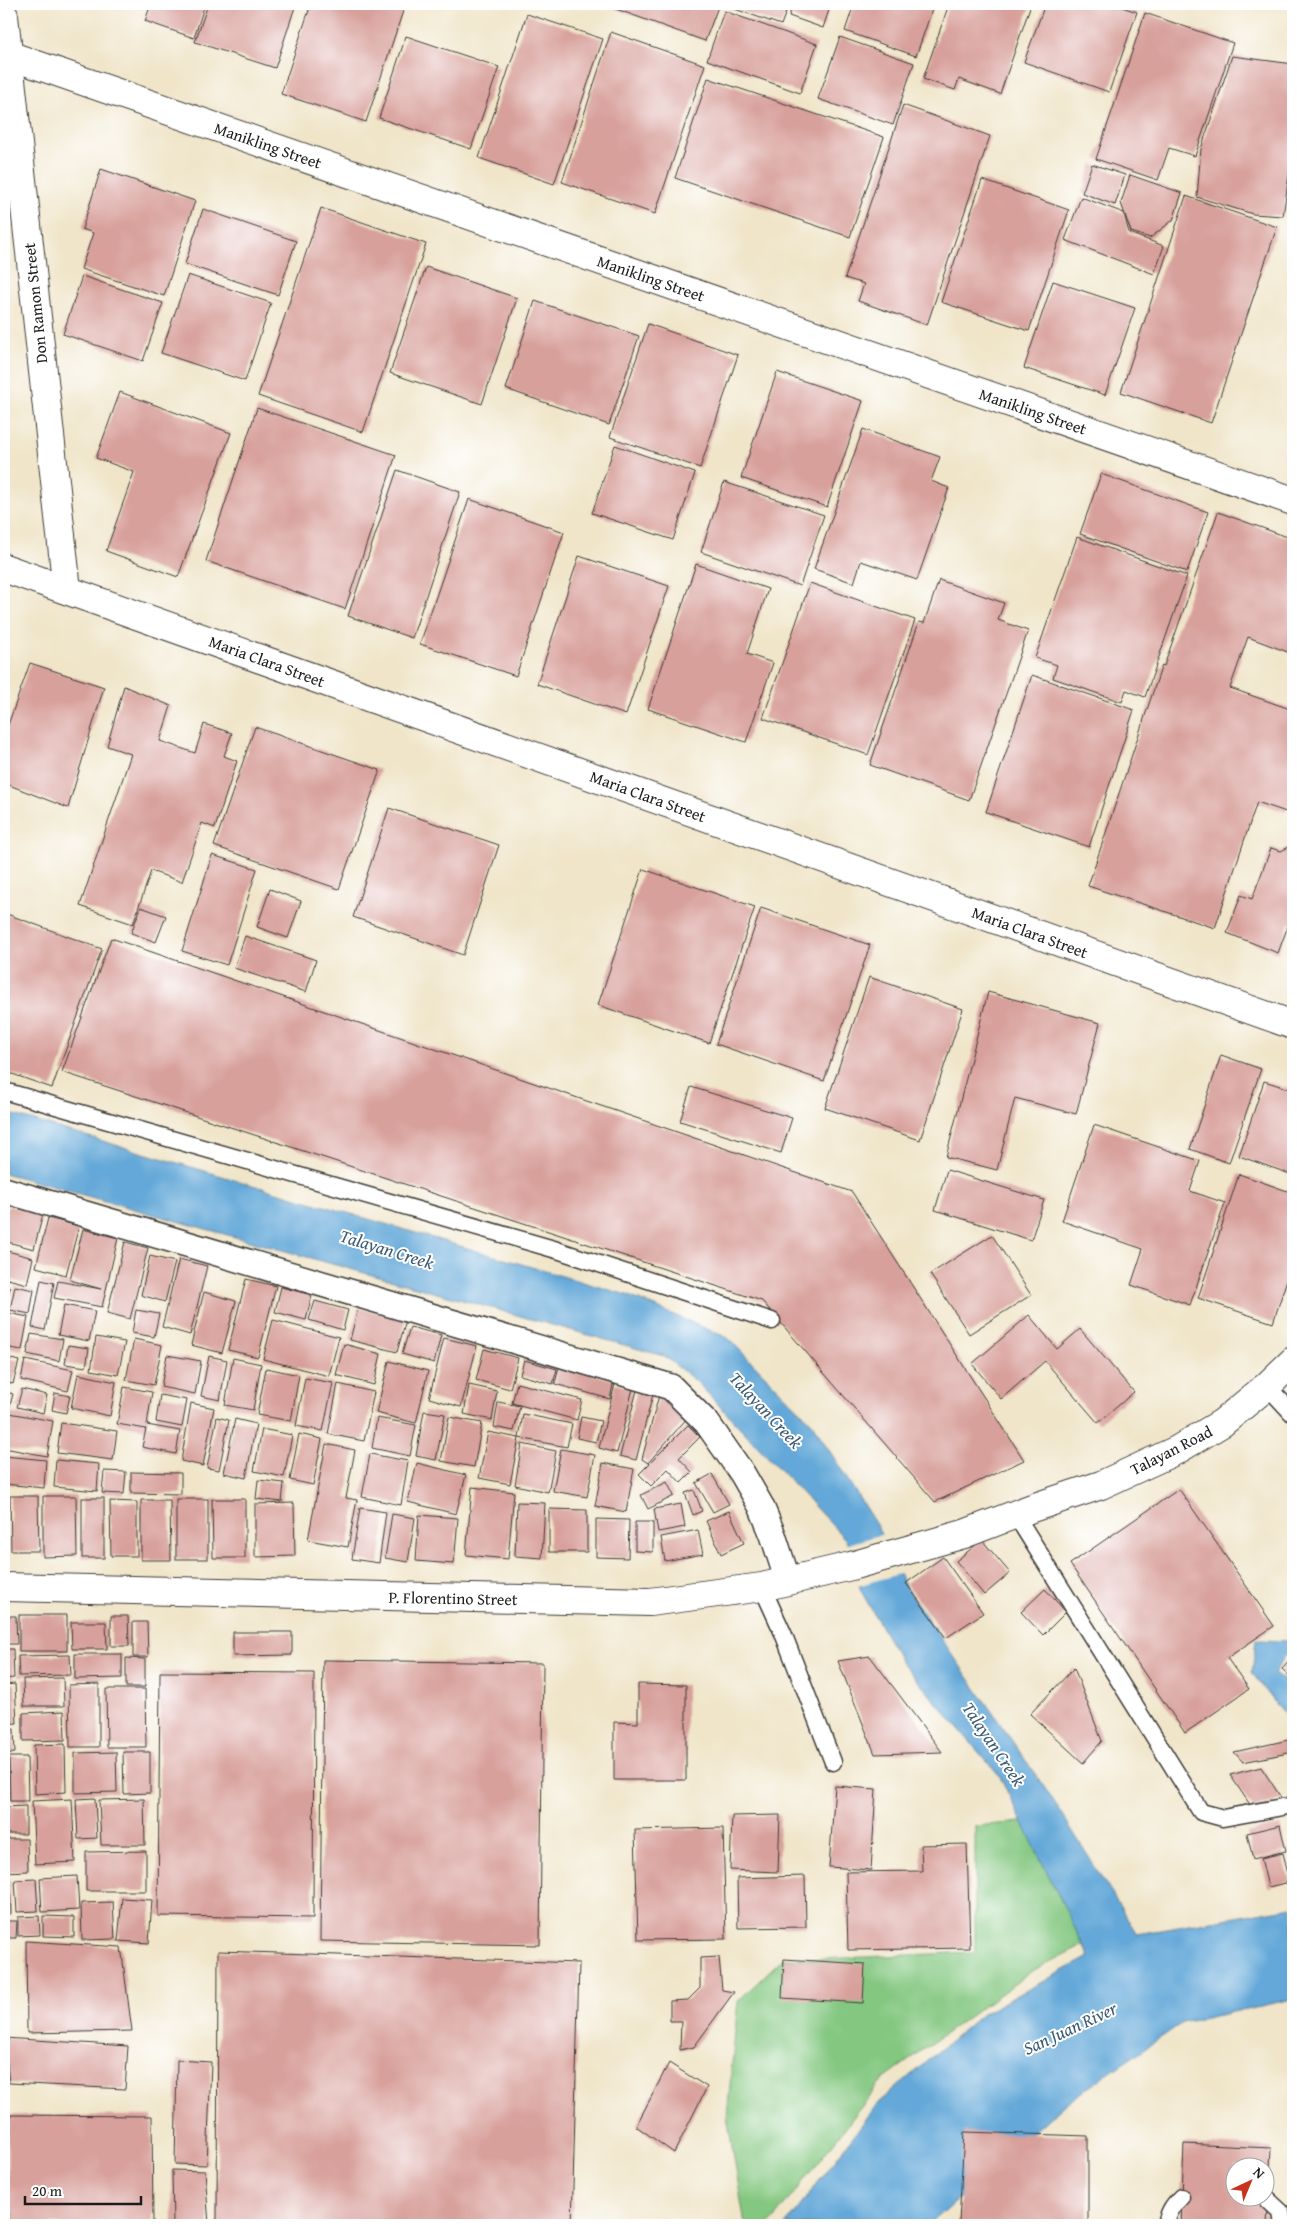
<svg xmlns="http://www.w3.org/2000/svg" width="1297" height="2229" font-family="'Gentium Book Plus',serif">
<rect width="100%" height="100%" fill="#fff"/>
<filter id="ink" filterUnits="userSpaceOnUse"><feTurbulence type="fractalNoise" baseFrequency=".02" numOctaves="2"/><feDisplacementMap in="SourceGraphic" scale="10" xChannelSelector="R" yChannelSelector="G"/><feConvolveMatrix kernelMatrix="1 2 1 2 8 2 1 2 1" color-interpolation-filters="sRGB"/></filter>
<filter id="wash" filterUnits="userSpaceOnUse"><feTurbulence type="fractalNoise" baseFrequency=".0096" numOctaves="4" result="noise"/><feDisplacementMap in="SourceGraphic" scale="20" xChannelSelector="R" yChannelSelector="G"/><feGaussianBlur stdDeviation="1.12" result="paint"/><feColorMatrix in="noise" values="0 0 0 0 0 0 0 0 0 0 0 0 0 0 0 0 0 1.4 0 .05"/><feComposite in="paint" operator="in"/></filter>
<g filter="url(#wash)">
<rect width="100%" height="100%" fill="#f0e5c9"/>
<path fill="#83c780" stroke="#50724e" d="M1033 1821 1108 1932 1032 1971 883 2079 769 2225H745L727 2116 738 2001 783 1958 820 1959 975 1952V1826Z"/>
<g fill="#63a8d8" stroke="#40627a">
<path d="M4 1112 627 1295 728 1338 812 1423 878 1528 905 1586 1053 1800 1137 1934 1293 1907V1999L1182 2023 1067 2102 929 2225H786L878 2103 982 2014 1089 1957 1000 1777 900 1660 861 1591 846 1540 696 1381 664 1356 4 1173Z"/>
<path d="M1256 1640 1293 1641V1644L1274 1673 1293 1686V1722L1291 1723 1252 1673Z"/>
</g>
<path fill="#f0e5c9" d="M883 1534 902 1573 857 1586 845 1545Z"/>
<g id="blocks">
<g fill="#d8a09b" fill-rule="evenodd">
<path d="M151 4H205L194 38 145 21Z"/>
<path d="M208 4H296L275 68 195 42Z"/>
<path d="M311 4 405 5 366 122 281 94Z"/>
<path d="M602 4H719L705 41Z"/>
<path d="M730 4H789L781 25 729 7Z"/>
<path d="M793 4H831L823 28 789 16Z"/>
<path d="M854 4H934L916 56 845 31Z"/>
<path d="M949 4H1031L1000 94 959 79 955 90 923 79Z"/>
<path d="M1045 4H1113L1137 12 1109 92 1024 62Z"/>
<path d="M724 11 817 44 800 93 707 60Z"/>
<path d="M1145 13 1233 43 1195 156 1169 148 1158 180 1096 159Z"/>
<path d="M527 14 603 39 554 184 479 158Z"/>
<path d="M611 32 705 65 655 214 562 182Z"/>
<path d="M406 36 499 67 471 149 379 118Z"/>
<path d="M840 37 914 63 893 125 818 99Z"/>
<path d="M1232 56 1293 64V148L1283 216 1253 214 1197 197 1201 149Z"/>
<path d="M708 78 884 137 850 237 675 178Z"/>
<path d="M903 105 990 136 927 325 858 301 864 284 845 278Z"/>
<path d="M1092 164 1125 175 1115 205 1082 193Z"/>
<path d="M101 169 195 201 164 296 81 269 93 233 82 229Z"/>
<path d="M1130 175 1182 193 1173 220 1150 238 1131 232 1121 203Z"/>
<path d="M982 180 1069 210 1029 331 941 302Z"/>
<path d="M1186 196 1277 227 1211 423 1121 392Z"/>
<path d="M1081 197 1124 213 1129 233 1164 246 1154 274 1065 240Z"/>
<path d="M321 208 426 244 363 432 258 396Z"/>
<path d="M203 209 296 241 278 295 185 264Z"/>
<path d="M426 267 517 298 482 404 390 373Z"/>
<path d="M188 275 271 303 245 381 161 353Z"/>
<path d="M82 276 163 303 143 361 63 334Z"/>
<path d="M1053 281 1135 308 1105 395 1024 368Z"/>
<path d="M535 301 639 336 609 425 506 389Z"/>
<path d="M648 324 738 355 700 468 610 437Z"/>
<path d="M777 372 863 401 827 507 741 478Z"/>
<path d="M120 392 231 433 178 577 106 551 134 472 96 458Z"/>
<path d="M257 408 396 455 345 609 206 561Z"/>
<path d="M863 429 940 457 931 481 949 488 917 580 861 561 854 583 814 569Z"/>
<path d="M615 445 695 473 673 540 592 513Z"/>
<path d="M397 470 460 492 412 638 348 616Z"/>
<path d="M1101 474 1208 512 1187 572 1080 534Z"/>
<path d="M724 482 824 515 800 586 701 552Z"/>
<path d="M469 499 564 532 516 676 420 644Z"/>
<path d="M1218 512 1293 539V654L1248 637 1230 688 1293 710V789L1286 812 1257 802 1215 928 1088 886 1162 665 1164 666Z"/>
<path d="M1077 537 1187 576 1145 697 1126 690 1122 702 1053 678 1057 665 1035 658Z"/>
<path d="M579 556 669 586 626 715 537 684Z"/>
<path d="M696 564 768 589 747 654 773 663 746 742 648 709Z"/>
<path d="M939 580 1004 603 998 620 1028 631 969 800 870 765 919 622 924 623Z"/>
<path d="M810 583 915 620 868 755 763 718Z"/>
<path d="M30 663 104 687 68 808 4 783V736Z"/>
<path d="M1032 675 1134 710 1089 847 986 812Z"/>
<path d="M124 686 171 706 160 741 195 753 204 724 232 733 224 756 237 761 215 828 202 823 182 882 151 871 133 924 80 906 131 754 107 746Z"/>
<path d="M255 727 380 770 339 889 214 846Z"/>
<path d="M389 808 499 845 463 955 353 917Z"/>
<path d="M1293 845V924L1289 923 1278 953 1227 933 1241 895 1252 899 1271 848 1281 851Z"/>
<path d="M212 855 257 869 227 965 182 951Z"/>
<path d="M643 869 755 907 709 1043 598 1005Z"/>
<path d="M270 889 301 901 288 938 257 927Z"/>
<path d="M141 907 166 916 156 942 131 933Z"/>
<path d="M761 908 870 945 824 1081 716 1044Z"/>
<path d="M4 913 102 949 52 1088 4 1071Z"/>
<path d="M245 936 316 960 306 992 234 968Z"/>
<path d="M111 938 852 1192 1024 1460 935 1502 762 1301 62 1072Z"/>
<path d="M869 977 963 1009 920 1140 825 1108Z"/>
<path d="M988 992 1100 1023 1076 1114 1015 1098 997 1170 946 1157Z"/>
<path d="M1221 1055 1261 1069 1229 1163 1190 1149Z"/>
<path d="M1264 1081 1293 1090V1175L1239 1156Z"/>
<path d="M691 1087 792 1118 781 1153 680 1121Z"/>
<path d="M1094 1125 1200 1161 1190 1191 1225 1203 1190 1305 1131 1285 1143 1249 1062 1221Z"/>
<path d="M947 1170 1044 1200 1031 1240 935 1210Z"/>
<path d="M1239 1174 1293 1193V1268L1291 1267 1273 1323 1198 1298Z"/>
<path d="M8 1206 43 1214 34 1249 4 1241V1222Z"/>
<path d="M48 1218 79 1226 66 1275 36 1267Z"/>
<path d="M83 1229 118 1238 102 1307 54 1298 58 1281 101 1289 70 1280Z"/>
<path d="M992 1235 1031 1295 969 1334 930 1274Z"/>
<path d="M125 1242 148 1248 130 1319 107 1313Z"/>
<path d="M4 1250 33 1258 27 1284 4 1278Z"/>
<path d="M150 1256 175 1262 165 1302 141 1295Z"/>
<path d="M179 1259 207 1266 190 1335 162 1327Z"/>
<path d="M246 1279 276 1286 258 1357 228 1350Z"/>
<path d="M41 1280 54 1283 45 1330 32 1327Z"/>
<path d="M4 1285 10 1287 6 1305H4Z"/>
<path d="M15 1286 34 1290 30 1314 10 1310Z"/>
<path d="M281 1287 312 1295 306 1320 275 1312Z"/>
<path d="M204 1292 236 1301 222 1353 191 1345Z"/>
<path d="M315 1301 348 1310 343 1330 309 1320Z"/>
<path d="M64 1305 95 1311 89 1341 58 1335Z"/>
<path d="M358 1308 406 1320 397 1352 350 1340Z"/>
<path d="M136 1310 159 1314 154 1337 132 1333Z"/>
<path d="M4 1312 28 1317 22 1350 4 1347Z"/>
<path d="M1029 1315 1057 1349 1080 1329 1134 1392 1098 1423 1045 1361 1001 1399 972 1364Z"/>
<path d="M273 1320 339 1337 329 1376 263 1359Z"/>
<path d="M410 1327 441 1335 434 1363 402 1354Z"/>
<path d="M31 1334 63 1339 59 1361 27 1354Z"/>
<path d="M96 1337 125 1342 118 1375 91 1370Z"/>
<path d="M444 1338 477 1346 461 1407 429 1398Z"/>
<path d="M134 1339 162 1345 154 1385 126 1380Z"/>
<path d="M344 1344 381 1354 374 1385 336 1375Z"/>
<path d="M68 1345 89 1348 86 1367 65 1364Z"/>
<path d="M484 1349 518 1358 510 1389 476 1380Z"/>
<path d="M167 1355 201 1361 195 1394 161 1387Z"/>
<path d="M209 1356 227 1360 220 1400 201 1396Z"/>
<path d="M4 1357 19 1361 13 1384 4 1381Z"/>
<path d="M233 1358 261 1364 253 1410 225 1405Z"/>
<path d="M25 1360 73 1370 68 1391 21 1380Z"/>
<path d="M524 1360 557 1369 553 1384 520 1375Z"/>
<path d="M389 1361 428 1371 416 1423 376 1413Z"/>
<path d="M559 1366 614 1380 610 1399 555 1384Z"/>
<path d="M266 1368 299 1375 291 1421 257 1415Z"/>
<path d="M78 1374 116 1382 110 1416 71 1408Z"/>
<path d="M305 1378 333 1383 323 1431 296 1426Z"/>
<path d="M517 1383 582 1400 577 1420 512 1403Z"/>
<path d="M338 1384 374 1392 364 1441 328 1434Z"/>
<path d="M615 1384 633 1388 617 1453 599 1448Z"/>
<path d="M469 1385 497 1391 492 1420 464 1414Z"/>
<path d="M124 1387 152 1392 147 1425 180 1431 176 1454 142 1447 146 1429 117 1424Z"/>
<path d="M22 1389 47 1395 43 1413 17 1407Z"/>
<path d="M637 1390 653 1394 636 1460 620 1456Z"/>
<path d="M4 1391 13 1394 9 1409 4 1407Z"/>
<path d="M55 1393 70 1396 66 1413 52 1410Z"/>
<path d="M160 1395 187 1400 182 1427 156 1422Z"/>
<path d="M659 1395 679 1401 688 1417 648 1463 642 1459Z"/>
<path d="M498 1402 520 1406 514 1431 494 1427Z"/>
<path d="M191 1403 214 1408 203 1466 181 1461Z"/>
<path d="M424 1411 445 1414 436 1460 416 1456Z"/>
<path d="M4 1412 53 1421 47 1456 4 1448Z"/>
<path d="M523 1414 572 1424 567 1447 519 1438 510 1484 479 1478 488 1432 519 1438Z"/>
<path d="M217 1417 229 1420 219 1470 207 1468Z"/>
<path d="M449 1417 482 1423 474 1467 441 1461Z"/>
<path d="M581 1417 601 1421 596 1442 577 1438Z"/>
<path d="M377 1418 416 1425 410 1456 372 1448Z"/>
<path d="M235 1419 256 1424 246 1478 224 1473Z"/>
<path d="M61 1423 117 1431 113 1460 57 1453Z"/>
<path d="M688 1425 700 1437 679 1458 692 1472 681 1483 668 1469 651 1486 639 1474Z"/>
<path d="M262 1429 292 1435 284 1477 254 1471Z"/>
<path d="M299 1434 322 1439 313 1485 290 1480Z"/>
<path d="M326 1444 355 1450 346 1498 357 1500 348 1547 308 1540Z"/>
<path d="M522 1444 556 1451 548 1492 515 1485Z"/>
<path d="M561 1449 595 1455 587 1497 553 1491Z"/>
<path d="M370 1454 408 1461 401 1505 362 1497Z"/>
<path d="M4 1456 46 1460 44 1488 4 1484Z"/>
<path d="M56 1460 99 1464 97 1491 54 1487Z"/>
<path d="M417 1463 466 1475 456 1514 408 1502Z"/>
<path d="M603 1463 634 1469 626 1512 595 1506Z"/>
<path d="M104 1471 126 1472 124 1494 102 1493Z"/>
<path d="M131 1472 181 1473V1494L131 1493Z"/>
<path d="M712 1474 729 1504 713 1512 696 1483Z"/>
<path d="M258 1480 284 1483 282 1502 256 1499Z"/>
<path d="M667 1482 674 1496 648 1509 641 1495Z"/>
<path d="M472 1487 514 1492 508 1559 466 1555Z"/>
<path d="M1179 1489 1274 1626 1227 1658 1249 1689 1185 1733 1070 1564Z"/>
<path d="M694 1490 702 1511 693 1515 685 1493Z"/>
<path d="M10 1496H38L39 1551H11Z"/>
<path d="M43 1496H76L77 1556 43 1557Z"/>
<rect x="82" y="1498" width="22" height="60"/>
<rect x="176" y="1499" width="32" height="60"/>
<path d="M212 1499H245V1558H213Z"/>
<path d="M141 1500H170L171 1560H141Z"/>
<path d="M110 1501 137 1502V1556H111Z"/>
<path d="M517 1502 545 1503 542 1558 515 1556Z"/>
<path d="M294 1503 295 1556 255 1557V1504Z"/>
<path d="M681 1504 685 1527 658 1532 654 1509Z"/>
<path d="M4 1507H5L6 1554H4Z"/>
<path d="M360 1508 386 1512 379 1563 352 1559Z"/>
<path d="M549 1509 587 1510V1552H549Z"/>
<path d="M729 1511 744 1543 721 1554 706 1521Z"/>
<path d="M392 1514 415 1518 408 1562 385 1558Z"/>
<path d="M419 1515 458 1518 454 1564 416 1561Z"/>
<path d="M596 1519 629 1520 628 1558 596 1557Z"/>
<path d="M635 1522H653V1552L635 1551Z"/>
<path d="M698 1530 703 1554 665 1561 661 1537Z"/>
<path d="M982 1540 1010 1573 984 1595 956 1561Z"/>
<path d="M943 1557 983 1613 946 1638 906 1583Z"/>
<path d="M1045 1589 1066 1612 1043 1635 1021 1612Z"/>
<rect x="19" y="1615" width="48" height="36"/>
<path d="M4 1616H16L17 1644H4Z"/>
<path d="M111 1616H128L129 1646H111Z"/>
<path d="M71 1622H106L107 1649H72Z"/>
<path d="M133 1622H147L148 1657H133Z"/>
<path d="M233 1632H292V1655L233 1656Z"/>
<path d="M4 1649H13L14 1678 4 1679Z"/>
<path d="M75 1654H122V1678L75 1679Z"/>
<path d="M70 1655 71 1675 19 1676 18 1656Z"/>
<path d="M870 1656 942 1752 875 1754 838 1661Z"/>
<path d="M1293 1657V1679L1282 1669Z"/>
<path d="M126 1658 145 1659V1687H126Z"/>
<path d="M323 1660 543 1663 540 1945 320 1941Z"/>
<path d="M1074 1668 1102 1741 1083 1763 1030 1714Z"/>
<path d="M160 1672 314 1673 313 1918 158 1916Z"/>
<path d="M63 1678 64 1706H24L23 1679Z"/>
<path d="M15 1684 17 1723 4 1724V1685Z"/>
<path d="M99 1684V1747H70L69 1685Z"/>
<path d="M638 1684 686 1685V1780H614V1722L638 1723Z"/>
<path d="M106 1689H145L146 1747H107Z"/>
<path d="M64 1711 65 1740 23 1741V1713Z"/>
<path d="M4 1729H14L15 1753 4 1754Z"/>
<path d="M1293 1739V1752L1243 1762 1234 1752Z"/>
<path d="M65 1744 66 1792 35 1794 34 1745Z"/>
<path d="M116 1752 117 1792 75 1793V1753Z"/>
<path d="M123 1752H150V1793L124 1794Z"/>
<path d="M9 1757H27L28 1801H10Z"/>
<path d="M1261 1767 1282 1799 1253 1809 1230 1775Z"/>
<path d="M835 1786 876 1789 871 1870 829 1867Z"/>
<path d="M95 1798 97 1838 78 1839 76 1799Z"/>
<path d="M72 1799 75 1862 35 1864 32 1801Z"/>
<path d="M144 1799 145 1845H101L99 1800Z"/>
<path d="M26 1806V1834H5L4 1807Z"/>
<path d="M780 1815 778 1872 730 1870 732 1816Z"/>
<path d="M1280 1825 1286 1851 1253 1859 1247 1833Z"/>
<path d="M723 1828 726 1939 638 1940 635 1830Z"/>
<path d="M4 1839H27L28 1871 4 1872Z"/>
<path d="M967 1844 970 1948 848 1950 846 1872 922 1871 921 1845Z"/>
<path d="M146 1851V1891H86V1852Z"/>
<path d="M1283 1853 1290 1882 1268 1887 1261 1858Z"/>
<path d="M77 1876 79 1910 42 1912 40 1878Z"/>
<path d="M805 1876 806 1927 738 1928 737 1878Z"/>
<path d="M4 1878H10L11 1914H4Z"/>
<path d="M36 1879 38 1911 17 1912 15 1880Z"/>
<path d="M122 1898 152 1900 149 1943 118 1941Z"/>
<path d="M113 1902 115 1939 82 1940 81 1903Z"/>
<path d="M39 1916 40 1935 18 1936V1917Z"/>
<path d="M43 1916 74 1917V1937L43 1936Z"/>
<path d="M4 1921H17L16 1938H4Z"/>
<path d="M26 1941 121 1947 132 2031 27 2033Z"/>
<path d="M218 1951 579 1963 572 2225H217Z"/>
<path d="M719 1957 722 1990 734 1992 694 2047 680 2050 681 2021H670V2001L688 2000 700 1988V1958Z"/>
<path d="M784 1959 865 1964 863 2003 782 1998Z"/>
<path d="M4 2038 128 2046 125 2089 9 2083Z"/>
<path d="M177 2060 211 2062 207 2165 175 2164Z"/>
<path d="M669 2063 707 2087 674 2153 636 2126Z"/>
<path d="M7 2115 152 2116 153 2225H8Z"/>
<path d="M964 2132 1088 2136V2225L959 2223Z"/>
<path d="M1184 2144 1271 2148 1267 2225H1181ZM1234 2166H1264V2196H1234Z"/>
<path d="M172 2170 205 2171 209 2225H173Z"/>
<path d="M664 2219 683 2225H662Z"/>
</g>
</g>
</g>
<g filter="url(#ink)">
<use href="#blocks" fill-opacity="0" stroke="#3c3a36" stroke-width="1"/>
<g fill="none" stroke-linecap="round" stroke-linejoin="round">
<defs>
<g id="service">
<path d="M4 1091 557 1250 772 1321"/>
<path d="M1267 1386 1293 1414"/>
<path d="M1015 1514 1201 1812 1223 1818 1293 1805"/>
<path d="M762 1587 783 1633 833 1762"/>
<path d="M1268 2200 1281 2212 1283 2225"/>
<path d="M1166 2225C1168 2213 1172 2206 1181 2197"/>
</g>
<path id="pedestrian" d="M4 1190 671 1387 707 1423 742 1473 761 1506 773 1535 788 1581"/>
<g id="minor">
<path d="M4 16 67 590"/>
<path d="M8 55 1293 501"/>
<path d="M4 568 1293 1025"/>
<path d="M4 1587 650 1602 762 1587 851 1566 964 1534 1032 1508 1101 1485 1177 1450 1222 1423 1267 1386 1293 1361"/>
</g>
</defs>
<use href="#service" stroke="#3c3a36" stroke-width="19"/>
<use href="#pedestrian" stroke="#3c3a36" stroke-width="28"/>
<use href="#minor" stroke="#3c3a36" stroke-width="30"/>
<use href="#service" stroke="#fff" stroke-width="16"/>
<use href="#pedestrian" stroke="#fff" stroke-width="25"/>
<use href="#minor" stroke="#fff" stroke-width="28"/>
</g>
</g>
<g text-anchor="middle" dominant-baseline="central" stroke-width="4" stroke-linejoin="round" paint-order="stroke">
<g font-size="16" fill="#1c1c1c" stroke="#fff">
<text transform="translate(268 145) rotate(19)">Manikling Street</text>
<text transform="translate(651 278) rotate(19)">Manikling Street</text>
<text transform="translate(35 303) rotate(-96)">Don Ramon Street</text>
<text transform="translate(1033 411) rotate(19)">Manikling Street</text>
<text transform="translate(267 661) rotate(20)">Maria Clara Street</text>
<text transform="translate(648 796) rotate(20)">Maria Clara Street</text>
<text transform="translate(1030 932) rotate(20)">Maria Clara Street</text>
<text transform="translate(1171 1450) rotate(-27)">Talayan Road</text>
<text transform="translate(453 1598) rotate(1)">P. Florentino Street</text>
</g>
<g font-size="18" font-style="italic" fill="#3c5b71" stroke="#fff">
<text transform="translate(387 1249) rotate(17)">Talayan Creek</text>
<text transform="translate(766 1410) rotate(47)">Talayan Creek</text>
<text transform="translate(994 1744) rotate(56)">Talayan Creek</text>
<text transform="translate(1070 2028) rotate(-25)">San Juan River</text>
</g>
</g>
<rect width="1297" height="2229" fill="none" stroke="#fff" stroke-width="20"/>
<g transform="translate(1250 2182) rotate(44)"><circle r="24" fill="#ffffff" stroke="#a4a4a4"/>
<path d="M0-4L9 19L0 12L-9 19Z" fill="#c8321e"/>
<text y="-8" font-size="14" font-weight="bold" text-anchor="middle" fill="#1c1c1c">N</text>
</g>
<path d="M25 2196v8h116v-8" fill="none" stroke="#1c1c1c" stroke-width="2.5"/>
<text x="32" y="2196" font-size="15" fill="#1c1c1c" stroke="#ffffff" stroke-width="4" paint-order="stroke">20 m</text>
</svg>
